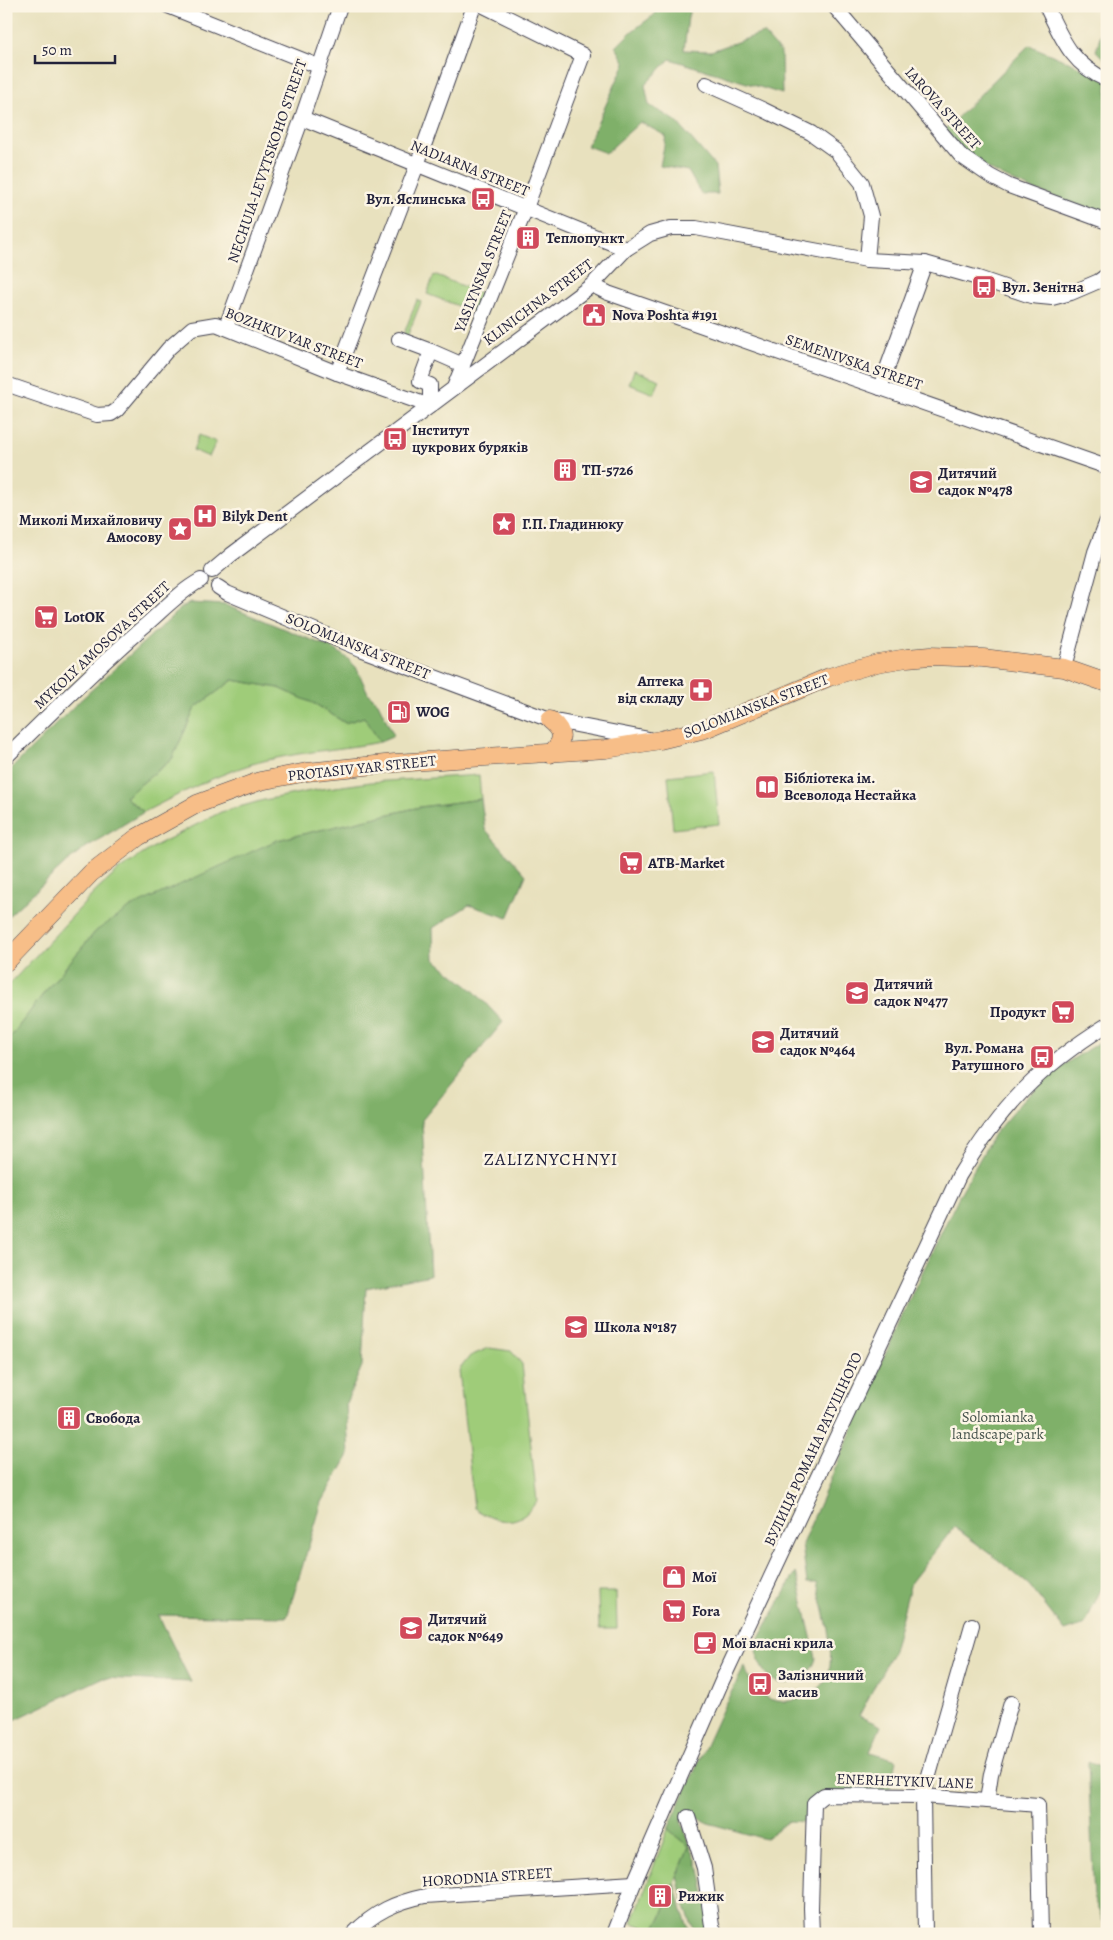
<svg xmlns="http://www.w3.org/2000/svg" width="1113" height="1940" font-family="Alegreya,serif">
<rect width="100%" height="100%" fill="#fcf5e5"/>
<filter id="ink" filterUnits="userSpaceOnUse"><feTurbulence type="fractalNoise" baseFrequency=".02" numOctaves="2"/><feDisplacementMap in="SourceGraphic" scale="10" xChannelSelector="R" yChannelSelector="G"/><feConvolveMatrix kernelMatrix="1 2 1 2 8 2 1 2 1" color-interpolation-filters="sRGB"/></filter>
<filter id="wash" filterUnits="userSpaceOnUse"><feTurbulence type="fractalNoise" baseFrequency=".0096" numOctaves="4" result="noise"/><feDisplacementMap in="SourceGraphic" scale="20" xChannelSelector="R" yChannelSelector="G"/><feGaussianBlur stdDeviation="1.12" result="paint"/><feColorMatrix in="noise" values="0 0 0 0 0 0 0 0 0 0 0 0 0 0 0 0 0 1.4 0 .05"/><feComposite in="paint" operator="in"/></filter>
<g filter="url(#wash)">
<rect width="100%" height="100%" fill="#e8e1be"/>
<g fill="#9fcc79" stroke="#60775a">
<path d="M434 275 481 293 474 312 427 294Z"/>
<path d="M417 300 421 302 407 337 403 336Z"/>
<path d="M634 370 660 380 654 394 629 384Z"/>
<path d="M199 435 216 442 209 457 193 450Z"/>
<path d="M233 680 279 688 317 705 345 723 364 717 380 742C338 750 293 752 252 764 214 776 179 794 144 812L125 797 172 759 195 708Z"/>
<path d="M714 771 719 824 673 829 668 776Z"/>
<path d="M479 775 481 799 420 807 277 840 96 931 44 993 6 1043V988L94 893 119 870 155 846 221 812 264 800 321 789 371 782Z"/>
<path d="M489 1348 511 1351 522 1364 537 1501C533 1506 528 1513 523 1516 505 1526 489 1518 474 1508L459 1370 470 1356Z"/>
<path d="M598 1592H616L617 1629H599Z"/>
<path d="M668 1829 689 1846 662 1916 653 1930 632 1923Z"/>
</g>
<g fill="#7fb069" stroke="#506952">
<path d="M656 6H691L688 17 684 50 711 51 763 33 781 53 782 94 670 59 645 85 649 105 676 121 715 166 718 194H701L688 171 660 166 666 136 640 122 606 153 587 146 625 63 616 47 631 32 654 15Z"/>
<path d="M1107 10V62L1096 51Z"/>
<path d="M1029 45 1087 70 1107 80V215C1060 198 1000 184 963 150 956 144 951 137 945 130Z"/>
<path d="M190 603 225 605 336 650 348 659 356 667 368 693 378 703 393 734 392 737 380 742 364 717 345 723 317 705 279 688 233 680 195 708 172 759 125 797 144 812 85 848 66 863 6 918V774L73 707 181 608Z"/>
<path d="M481 799 485 829 526 875 508 918 469 905 433 928 434 959 475 992 503 1022 422 1120 430 1275 366 1288 362 1366 346 1403 349 1455 322 1502 287 1617 158 1615 191 1682 102 1678 6 1724V1043L44 993 96 931 131 907 277 840 420 807Z"/>
<path d="M1107 1037V1576L1085 1624 1065 1631 1029 1585 991 1554 954 1527 911 1582 893 1651 859 1716 881 1726 870 1752 897 1760 889 1793 822 1792 808 1822 788 1821 765 1839 708 1823 686 1812 681 1821 700 1870 713 1934H696L686 1910 678 1876 689 1846 668 1829 724 1706 745 1666C747 1673 750 1685 756 1690 760 1693 768 1699 773 1700 790 1706 823 1693 828 1675 836 1649 823 1608 817 1583H807L802 1544 910 1298 960 1194 994 1134 1024 1099 1062 1066Z"/>
<path d="M796 1572 816 1658C812 1678 783 1693 767 1675 760 1668 757 1655 755 1645Z"/>
<path d="M1088 1762 1102 1768 1107 1787V1931L1094 1899Z"/>
<path d="M675 1883 682 1911 691 1934H663L653 1930 662 1916Z"/>
</g>
</g>
<g filter="url(#ink)">
<g fill="none" stroke-linecap="round" stroke-linejoin="round">
<defs>
<g id="minor">
<path d="M168 6 318 66"/>
<path d="M834 6 961 156 990 176 1009 186 1107 222"/>
<path d="M1046 6C1062 39 1072 65 1107 80"/>
<path d="M706 84 764 110 811 133 836 151 862 183 871 216 867 260"/>
<path d="M302 118 626 249"/>
<path d="M592 285 608 293 1107 467"/>
<path d="M226 327 302 118 340 6"/>
<path d="M431 351 463 365"/>
<path d="M337 373 417 165 474 6"/>
<path d="M6 384 97 415 111 414 117 410 169 348 192 328 216 324 337 373 430 406V385L420 381 431 351 399 339"/>
<path d="M455 385 526 208 583 55 484 6"/>
<path d="M880 388 925 263"/>
<path d="M212 571 231 555 592 285 626 249 650 234 671 228H696L867 260 925 263 978 278 1031 296 1052 298 1071 293 1099 281 1107 275"/>
<path d="M218 587 227 593 362 650 550 720 649 739"/>
<path d="M1064 668 1095 552 1107 521"/>
<path d="M6 757C51 713 95 669 142 628 161 612 179 592 201 580"/>
<path d="M987 1801 991 1774 1011 1703"/>
<path d="M688 1817 704 1868 712 1926 716 1934"/>
<path d="M353 1934C374 1912 396 1902 425 1896L634 1883"/>
<path d="M614 1934 634 1883 722 1681 959 1176C1000 1108 1039 1067 1107 1025"/>
<path d="M812 1934 811 1908 814 1803 824 1795 923 1796 1038 1805 1041 1934"/>
<path d="M925 1934 923 1796 972 1625"/>
</g>
<g id="major">
<path d="M550 754C564 741 565 732 550 720"/>
<path d="M6 962 91 873 138 837 197 804 260 781 307 772 395 763 606 749 660 740 705 729 829 677 877 663 907 658 930 656 983 658 1064 668 1107 683"/>
</g>
</defs>
<use href="#minor" stroke="#403f4f" stroke-width="16"/>
<use href="#major" stroke="#403f4f" stroke-width="19"/>
<use href="#minor" stroke="#fff" stroke-width="14"/>
<use href="#major" stroke="#f7be88" stroke-width="18"/>
</g>
</g>
<defs>
<symbol id="bus-square" viewBox="-11 -11 22 22"><rect x="-9" y="-9" width="18" height="18" rx="4" fill="#d1495b" stroke="#fcf5e5"/><path d="M-5-6H5V4H4V6H2V4H-2V6H-4V4H-5ZM-3.5-4V0h7V-4ZM-3.5 1.2v1.5H-2V1.2ZM2 1.2v1.5H3.5V1.2Z" fill="#fff"/></symbol>
<symbol id="building-square" viewBox="-11 -11 22 22"><rect x="-9" y="-9" width="18" height="18" rx="4" fill="#d1495b" stroke="#fcf5e5"/><path d="M-4-6H4V6H1V3H-1V6H-4ZM-2.5-4.3h1.7v1.8h-1.7ZM.8-4.3h1.7v1.8H.8ZM-2.5-1h1.7V.8h-1.7ZM.8-1h1.7V.8H.8Z" fill="#fff"/></symbol>
<symbol id="civic-square" viewBox="-11 -11 22 22"><rect x="-9" y="-9" width="18" height="18" rx="4" fill="#d1495b" stroke="#fcf5e5"/><path d="M-.6-6.5H3V-4.5H.6V-3L4-1V1h2V6H-6V1h2V-1L-.6-3ZM-1.2 2.5V6h2.4V2.5Z" fill="#fff"/></symbol>
<symbol id="school-square" viewBox="-11 -11 22 22"><rect x="-9" y="-9" width="18" height="18" rx="4" fill="#d1495b" stroke="#fcf5e5"/><path d="M0-5L7-2L0 1L-7-2ZM-4 1L0 2.5L4 1V4Q0 6-4 4Z" fill="#fff"/></symbol>
<symbol id="hospital-square" viewBox="-11 -11 22 22"><rect x="-9" y="-9" width="18" height="18" rx="4" fill="#d1495b" stroke="#fcf5e5"/><path d="M-5-5h3v3.5h4V-5h3V5h-3V1.5h-4V5h-3Z" fill="#fff"/></symbol>
<symbol id="sight-square" viewBox="-11 -11 22 22"><rect x="-9" y="-9" width="18" height="18" rx="4" fill="#d1495b" stroke="#fcf5e5"/><path d="M0-6L1.8-2.2L6-1.7L2.9 1.2L3.7 5.4L0 3.3L-3.7 5.4L-2.9 1.2L-6-1.7L-1.8-2.2Z" fill="#fff"/></symbol>
<symbol id="supermarket-square" viewBox="-11 -11 22 22"><rect x="-9" y="-9" width="18" height="18" rx="4" fill="#d1495b" stroke="#fcf5e5"/><path d="M-6-5.5h2.5l.6 2H6L4.5 2H-2.5L-4.4-4H-6ZM-1.5 3.2a1.3 1.3 0 1 0 .1 0ZM3 3.2a1.3 1.3 0 1 0 .1 0Z" fill="#fff"/></symbol>
<symbol id="pharmacy-square" viewBox="-11 -11 22 22"><rect x="-9" y="-9" width="18" height="18" rx="4" fill="#d1495b" stroke="#fcf5e5"/><path d="M-2-6h4v4h4v4h-4v4h-4v-4h-4v-4h4Z" fill="#fff"/></symbol>
<symbol id="fuel-square" viewBox="-11 -11 22 22"><rect x="-9" y="-9" width="18" height="18" rx="4" fill="#d1495b" stroke="#fcf5e5"/><path d="M-5.5-6h7V0h2V4h1.3V-2.5L3-4.5l.8-.8L6-3V5H2.5V1h-1V6h-7ZM-4.2-4.7v3.2H.2V-4.7Z" fill="#fff"/></symbol>
<symbol id="library-square" viewBox="-11 -11 22 22"><rect x="-9" y="-9" width="18" height="18" rx="4" fill="#d1495b" stroke="#fcf5e5"/><path d="M-6-4Q-3-5.5-.7-3.5V5Q-3 3-6 4ZM6-4Q3-5.5 .7-3.5V5Q3 3 6 4Z" fill="#fff"/></symbol>
<symbol id="shop-square" viewBox="-11 -11 22 22"><rect x="-9" y="-9" width="18" height="18" rx="4" fill="#d1495b" stroke="#fcf5e5"/><path d="M-5-2.5h2.3a2.7 3.5 0 0 1 5.4 0H5L5.5 6h-11ZM-1.5-2.5h3a1.5 2.3 0 0 0-3 0Z" fill="#fff"/></symbol>
<symbol id="cafe-square" viewBox="-11 -11 22 22"><rect x="-9" y="-9" width="18" height="18" rx="4" fill="#d1495b" stroke="#fcf5e5"/><path d="M-5.5-4.5H6V0H3Q3 3.5 0 3.5H-2.5Q-5.5 3.5-5.5 0ZM3-3.2v2h1.7v-2ZM-6 4.5H4V6H-6Z" fill="#fff"/></symbol>
</defs>
<g fill-rule="evenodd">
<use href="#bus-square" x="469" y="185" width="28" height="28"/>
<use href="#building-square" x="514" y="224" width="28" height="28"/>
<use href="#bus-square" x="970" y="273" width="28" height="28"/>
<use href="#civic-square" x="580" y="301" width="28" height="28"/>
<use href="#bus-square" x="381" y="425" width="28" height="28"/>
<use href="#building-square" x="551" y="456" width="28" height="28"/>
<use href="#school-square" x="907" y="468" width="28" height="28"/>
<use href="#hospital-square" x="191" y="502" width="28" height="28"/>
<use href="#sight-square" x="490" y="510" width="28" height="28"/>
<use href="#sight-square" x="166" y="515" width="28" height="28"/>
<use href="#supermarket-square" x="32" y="603" width="28" height="28"/>
<use href="#pharmacy-square" x="687" y="676" width="28" height="28"/>
<use href="#fuel-square" x="385" y="698" width="28" height="28"/>
<use href="#library-square" x="753" y="773" width="28" height="28"/>
<use href="#supermarket-square" x="617" y="849" width="28" height="28"/>
<use href="#school-square" x="843" y="979" width="28" height="28"/>
<use href="#supermarket-square" x="1049" y="998" width="28" height="28"/>
<use href="#school-square" x="749" y="1028" width="28" height="28"/>
<use href="#bus-square" x="1028" y="1043" width="28" height="28"/>
<use href="#school-square" x="562" y="1313" width="28" height="28"/>
<use href="#building-square" x="55" y="1404" width="28" height="28"/>
<use href="#shop-square" x="660" y="1563" width="28" height="28"/>
<use href="#supermarket-square" x="660" y="1597" width="28" height="28"/>
<use href="#school-square" x="397" y="1614" width="28" height="28"/>
<use href="#cafe-square" x="691" y="1629" width="28" height="28"/>
<use href="#bus-square" x="746" y="1670" width="28" height="28"/>
<use href="#building-square" x="646" y="1882" width="28" height="28"/>
</g>
<g text-anchor="middle" dominant-baseline="central" stroke-width="5" stroke-linejoin="round" paint-order="stroke">
<g font-size="15" fill="#22223b" stroke="#fcf5e5">
<text transform="translate(943 108) rotate(48)">IAROVA STREET</text>
<text transform="translate(267 161) rotate(-71)">NECHUIA-LEVYTSKOHO STREET</text>
<text transform="translate(470 168) rotate(22)">NADIARNA STREET</text>
<text transform="translate(483 271) rotate(-68)">YASLYNSKA STREET</text>
<text transform="translate(538 302) rotate(-37)">KLINICHNA STREET</text>
<text transform="translate(294 338) rotate(21)">BOZHKIV YAR STREET</text>
<text transform="translate(854 362) rotate(19)">SEMENIVSKA STREET</text>
<text transform="translate(102 645) rotate(-43)">MYKOLY AMOSOVA STREET</text>
<text transform="translate(358 646) rotate(22)">SOLOMIANSKA STREET</text>
<text transform="translate(756 706) rotate(-21)">SOLOMIANSKA STREET</text>
<text transform="translate(362 768) rotate(-6)">PROTASIV YAR STREET</text>
<text transform="translate(813 1449) rotate(-65)">ВУЛИЦЯ РОМАНА РАТУШНОГО</text>
<text transform="translate(905 1781) rotate(2)">ENERHETYKIV LANE</text>
<text transform="translate(487 1877) rotate(-4)">HORODNIA STREET</text>
</g>
<g font-size="15" font-weight="bold" fill="#22223b" stroke="#fcf5e5" text-anchor="start">
<text x="466" y="199" text-anchor="end">Вул. Яслинська</text>
<text x="546" y="238">Теплопункт</text>
<text x="1002" y="287">Вул. Зенітна</text>
<text x="612" y="315">Nova Poshta #191</text>
<text x="412" y="430">Інститут<tspan x="412" dy="17">цукрових буряків</tspan></text>
<text x="582" y="470">ТП-5726</text>
<text x="938" y="473">Дитячий<tspan x="938" dy="17">садок №478</tspan></text>
<text x="222" y="516">Bilyk Dent</text>
<text x="162" y="520" text-anchor="end">Миколі Михайловичу<tspan x="162" dy="17">Амосову</tspan></text>
<text x="522" y="524">Г.П. Гладинюку</text>
<text x="64" y="617">LotOK</text>
<text x="684" y="681" text-anchor="end">Аптека<tspan x="684" dy="17">від складу</tspan></text>
<text x="416" y="712">WOG</text>
<text x="784" y="778">Бібліотека ім.<tspan x="784" dy="17">Всеволода Нестайка</tspan></text>
<text x="648" y="863">ATB-Market</text>
<text x="874" y="984">Дитячий<tspan x="874" dy="17">садок №477</tspan></text>
<text x="1046" y="1012" text-anchor="end">Продукт</text>
<text x="780" y="1033">Дитячий<tspan x="780" dy="17">садок №464</tspan></text>
<text x="1024" y="1048" text-anchor="end">Вул. Романа<tspan x="1024" dy="17">Ратушного</tspan></text>
<text x="594" y="1327">Школа №187</text>
<text x="86" y="1418">Свобода</text>
<text x="692" y="1577">Мої</text>
<text x="692" y="1611">Fora</text>
<text x="428" y="1619">Дитячий<tspan x="428" dy="17">садок №649</tspan></text>
<text x="722" y="1643">Мої власні крила</text>
<text x="778" y="1675">Залізничний<tspan x="778" dy="17">масив</tspan></text>
<text x="678" y="1896">Рижик</text>
</g>
<g font-size="15" fill="#48554e" stroke="#fcf5e5">
<text x="998" y="1417">Solomianka<tspan x="998" dy="17">landscape park</tspan></text>
</g>
<g font-size="18" letter-spacing="1" fill="#22223b" stroke="#fcf5e5">
<text x="551" y="1159">ZALIZNYCHNYI</text>
</g>
</g>
<rect width="1113" height="1940" fill="none" stroke="#fcf5e5" stroke-width="25"/>
<path d="M35 55v8h80v-8" fill="none" stroke="#22223b" stroke-width="2.5"/>
<text x="42" y="55" font-size="15" fill="#22223b" stroke="#fcf5e5" stroke-width="4" paint-order="stroke">50 m</text>
</svg>
